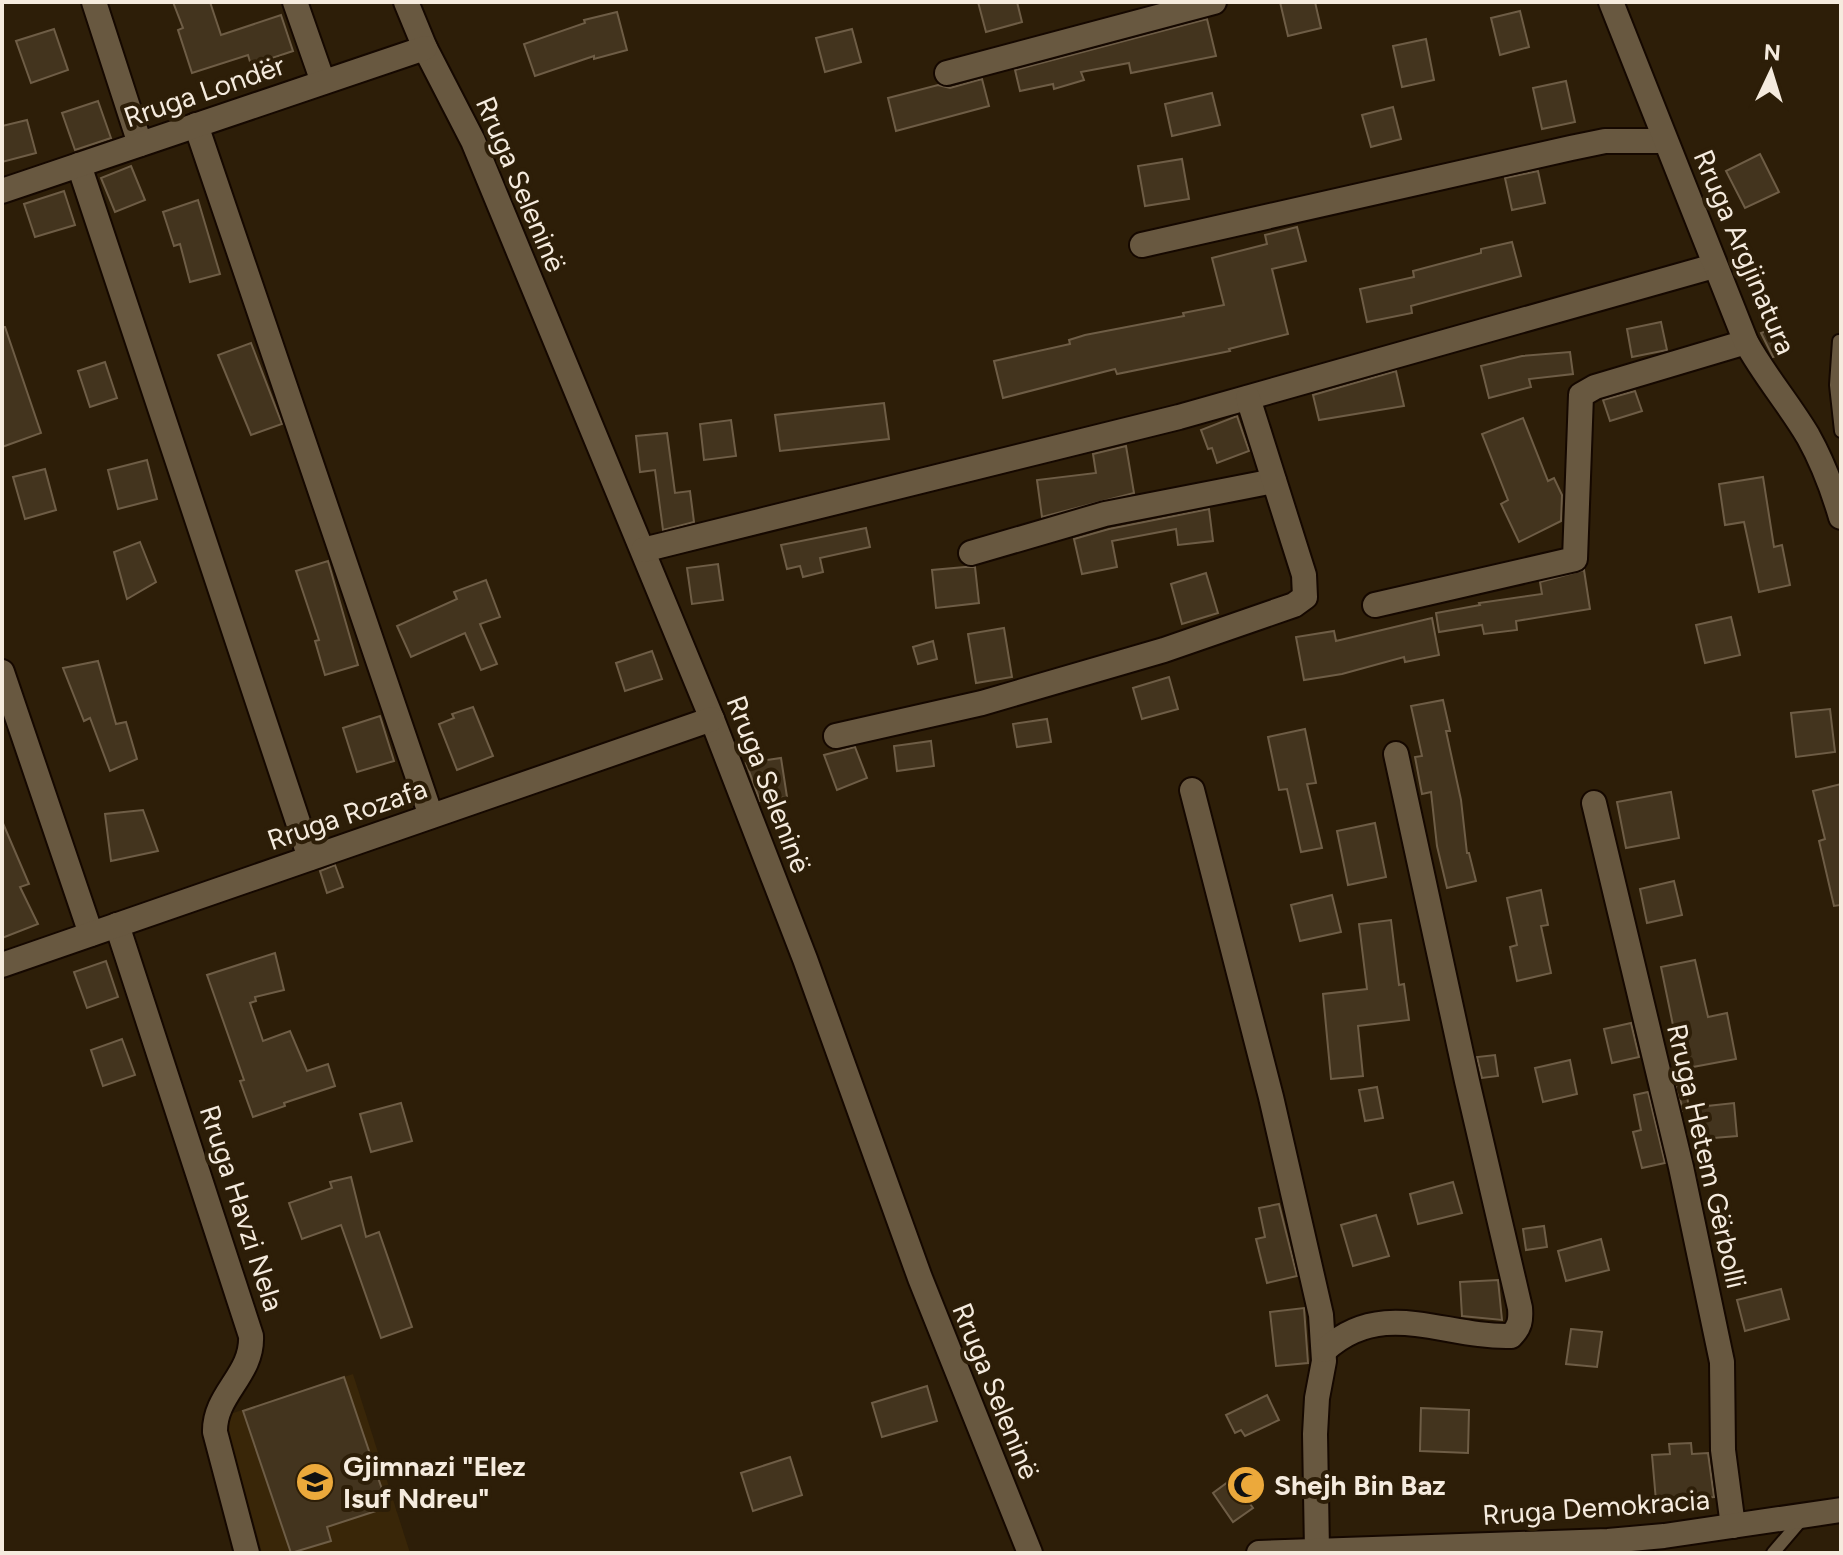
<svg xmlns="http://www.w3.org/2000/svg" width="1843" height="1555" font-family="Figtree,sans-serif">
<rect width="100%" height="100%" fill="#2d1e08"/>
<path fill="#392608" d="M353 1374 410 1553H262L224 1416Z"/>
<g fill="#43341e" stroke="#6e5d46" stroke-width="2">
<path d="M173 2H210L221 35 281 15 293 51 251 65 248 55 192 73 178 30 183 28Z"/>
<path d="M978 2H1017L1022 22 986 32Z"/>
<path d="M1280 2H1315L1321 28 1288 36Z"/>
<path d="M1520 11 1529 47 1500 55 1491 18Z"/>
<path d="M617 12 627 50 594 59V56L535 76 524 44 585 23 584 20Z"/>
<path d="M1207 19 1216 56 1131 73 1129 63 1081 72 1084 80 1054 89 1053 84 1020 91 1015 70Z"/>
<path d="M54 29 68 70 31 83 16 41Z"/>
<path d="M852 29 861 62 825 72 816 38Z"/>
<path d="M1426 39 1434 80 1402 87 1393 46Z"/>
<path d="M982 79 989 106 896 131 888 98 938 85 950 88Z"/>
<path d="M1566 81 1575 122 1542 129 1533 88Z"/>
<path d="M1212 93 1220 125 1172 136 1165 104Z"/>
<path d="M98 101 111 138 75 150 62 113Z"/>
<path d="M1393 107 1401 139 1371 147 1362 115Z"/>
<path d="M27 120 36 153 2 162V126Z"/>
<path d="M1760 154 1779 192 1745 208 1726 171Z"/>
<path d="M1182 159 1189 199 1145 206 1138 166Z"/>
<path d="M131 166 145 200 115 212 101 178Z"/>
<path d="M1538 171 1545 203 1512 210 1505 178Z"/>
<path d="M64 191 75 225 35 237 24 204Z"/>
<path d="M198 200 220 274 190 282 180 244 174 246 163 212Z"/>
<path d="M1297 227 1306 261 1272 269 1288 334 1229 349 1230 351 1117 374 1115 369 1003 398 994 361 1070 344 1069 340 1085 335 1184 316 1183 313 1224 305 1212 258 1267 244 1265 235Z"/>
<path d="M1512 242 1521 276 1411 306 1412 313 1367 322 1360 289 1414 277 1413 271 1481 253V249Z"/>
<path d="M1661 322 1667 350 1632 357 1627 329Z"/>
<path d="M1780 326 1789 352 1773 357 1761 333Z"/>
<path d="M2 327H5L41 433 2 447Z"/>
<path d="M251 343 282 424 251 435 218 355Z"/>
<path d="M1570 352 1573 374 1529 379 1531 387 1489 398 1481 366 1522 356Z"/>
<path d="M105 362 117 398 90 407 78 371Z"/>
<path d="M1396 371 1404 406 1319 420 1313 395Z"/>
<path d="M1635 391 1642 411 1610 421 1603 400Z"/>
<path d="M884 403 889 439 780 451 775 415Z"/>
<path d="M1237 416 1249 451 1217 463 1212 448 1208 449 1201 430Z"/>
<path d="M1523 418 1548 481 1554 478 1562 495 1561 521 1519 542 1501 504 1508 500 1482 434Z"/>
<path d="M731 420 736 456 704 460 700 424Z"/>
<path d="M667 433 675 493 690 491 694 522 663 530 655 470 640 472 636 436Z"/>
<path d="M1126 446 1134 493 1042 517 1037 480 1096 473 1093 454Z"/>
<path d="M147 460 157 499 118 509 108 470Z"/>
<path d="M45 469 56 510 25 519 13 477Z"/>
<path d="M1763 477 1774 547 1782 545 1790 585 1759 592 1744 522 1725 525 1719 484Z"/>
<path d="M1209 509 1213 541 1178 545 1176 529 1112 541 1117 567 1082 574 1074 539 1109 529Z"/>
<path d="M866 528 870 547 820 558 823 572 803 577 800 566 787 569 781 545Z"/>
<path d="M140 542 156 582 127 599 114 552Z"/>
<path d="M328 561 358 665 325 675 315 641 319 640 296 571Z"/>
<path d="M718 564 723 600 692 604 687 568Z"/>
<path d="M965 567H975L979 603 936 608 932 570Z"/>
<path d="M1584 570 1590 609 1516 621 1517 630 1484 634 1482 625 1439 632 1436 613 1480 605 1479 603 1542 594 1540 582Z"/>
<path d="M1206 573 1218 613 1182 624 1171 584Z"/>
<path d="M486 580 500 617 480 624 497 664 481 670 465 633 411 657 397 626 457 599 454 592Z"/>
<path d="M1731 617 1740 655 1705 663 1696 625Z"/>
<path d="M1432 618 1439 655 1405 662 1404 657 1342 674 1304 680 1296 637 1334 631 1336 641Z"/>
<path d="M1004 628 1012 677 976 683 968 634Z"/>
<path d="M933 641 937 659 918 664 913 647Z"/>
<path d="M652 651 662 679 625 691 616 663Z"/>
<path d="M98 661 116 724 126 722 137 759 110 771 90 718 84 721 63 668Z"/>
<path d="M1169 677 1178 709 1142 719 1133 688Z"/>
<path d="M1443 700 1450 731H1446L1461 800 1467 853H1469L1476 881 1447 888 1437 846 1431 792 1422 794 1415 757 1422 756 1411 706Z"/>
<path d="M473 707 493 756 457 770 439 724 454 718 452 714Z"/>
<path d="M1830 709 1835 752 1796 757 1791 713Z"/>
<path d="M380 716 394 761 357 772 343 728Z"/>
<path d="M1047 719 1051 742 1017 747 1013 724Z"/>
<path d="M1305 729 1316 783 1307 784 1322 848 1301 852 1287 789 1279 790 1268 737Z"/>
<path d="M931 741 934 766 897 771 894 746Z"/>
<path d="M855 747 867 778 837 790 824 755Z"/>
<path d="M781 758 787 797 760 801 746 763Z"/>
<path d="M1841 784V905L1834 906 1819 841 1825 839 1813 791Z"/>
<path d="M1671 792 1679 838 1626 848 1617 802Z"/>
<path d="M143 810 158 851 111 861 105 814Z"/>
<path d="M2 821 29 884 20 887 38 924 2 938Z"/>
<path d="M1375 823 1386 877 1348 885 1337 831Z"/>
<path d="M335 865 343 887 327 893 320 871Z"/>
<path d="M1674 881 1682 915 1647 923 1640 889Z"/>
<path d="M1541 890 1548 925 1541 926 1551 973 1517 981 1510 947 1517 945 1507 898Z"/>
<path d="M1332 895 1341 932 1300 941 1291 905Z"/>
<path d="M1391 920 1399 985 1404 984 1409 1020 1358 1026 1363 1076 1331 1079 1323 994 1367 989 1359 924Z"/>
<path d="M275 953 284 990 255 997 256 1001 250 1003 263 1041 290 1031 307 1071 328 1064 335 1086 284 1103 285 1106 253 1117 240 1081 244 1080 207 975Z"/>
<path d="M1695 960 1708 1017 1727 1013 1736 1059 1682 1069 1661 967Z"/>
<path d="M106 961 118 997 87 1008 74 972Z"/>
<path d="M1631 1023 1639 1057 1612 1063 1604 1029Z"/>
<path d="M122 1039 135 1075 103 1086 91 1050Z"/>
<path d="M1495 1055 1498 1076 1482 1078 1477 1057Z"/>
<path d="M1570 1060 1577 1094 1543 1102 1535 1068Z"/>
<path d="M1686 1086 1689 1111H1683L1677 1087Z"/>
<path d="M1377 1087 1383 1118 1365 1121 1359 1090Z"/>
<path d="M1648 1092 1665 1163 1642 1168 1633 1132 1641 1130 1634 1095Z"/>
<path d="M401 1103 412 1141 371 1152 360 1114Z"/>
<path d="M1734 1103 1737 1136 1702 1139 1698 1107Z"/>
<path d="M351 1177 366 1237 379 1232 412 1327 381 1338 341 1225 302 1239 289 1203 332 1188 330 1182Z"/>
<path d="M1453 1182 1462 1213 1418 1224 1410 1194Z"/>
<path d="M1279 1204 1297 1276 1267 1283 1256 1239 1265 1237 1259 1208Z"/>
<path d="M1376 1215 1389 1256 1353 1266 1341 1225Z"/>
<path d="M1544 1226 1547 1247 1526 1250 1523 1229Z"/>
<path d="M1601 1239 1609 1270 1566 1281 1558 1251Z"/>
<path d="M1498 1280 1502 1320 1462 1316 1460 1282Z"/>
<path d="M1781 1289 1789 1319 1745 1331 1737 1300Z"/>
<path d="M1304 1308 1308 1363 1276 1366 1270 1312Z"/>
<path d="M1571 1329 1602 1332 1597 1367 1566 1364Z"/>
<path d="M344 1377 388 1507 327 1527 331 1541 291 1553 243 1411Z"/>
<path d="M927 1386 937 1421 882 1437 872 1403Z"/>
<path d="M1267 1395 1279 1420 1245 1436 1241 1430 1235 1433 1226 1415Z"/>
<path d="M1421 1408 1469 1410 1468 1453 1420 1451Z"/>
<path d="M1691 1443 1692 1454 1708 1453 1714 1497 1656 1501 1652 1455 1670 1454 1669 1444Z"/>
<path d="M790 1457 802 1495 753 1511 741 1473Z"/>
<path d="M1232 1479 1253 1508 1233 1522 1213 1493Z"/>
</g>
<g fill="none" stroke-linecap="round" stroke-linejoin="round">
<defs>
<g id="lane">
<path d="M1839 341 1836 385 1841 431"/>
<path d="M1773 1553 1802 1519"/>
</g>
<g id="street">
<path d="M94 2 140 144"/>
<path d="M295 2 323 82"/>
<path d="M406 2 425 48 473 141 712 719 805 959 920 1278 1030 1553"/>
<path d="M947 73 1214 2"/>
<path d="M196 125 431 816"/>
<path d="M79 165 310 858"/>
<path d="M2 191 425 48"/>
<path d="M1142 245 1571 148 1605 141H1665"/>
<path d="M643 550 1179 417 1714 266"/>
<path d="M971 553 1105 514 1274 481"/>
<path d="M1375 605 1575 559 1581 395 1595 387 1746 342"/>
<path d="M2 672 91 934"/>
<path d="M836 736 982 703 1164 650 1294 605 1305 597 1304 575 1248 398"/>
<path d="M1192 790 1271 1097 1321 1315 1324 1361 1317 1398 1315 1434 1317 1551"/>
<path d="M1594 803 1681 1167 1722 1362 1723 1450 1733 1526"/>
<path d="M117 925 251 1336C253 1375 214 1394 215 1432L247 1553"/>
<path d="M2 965 712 719"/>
<path d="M1325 1350C1383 1297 1444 1338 1511 1336 1520 1327 1521 1320 1520 1308L1467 1081 1396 754"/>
</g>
<g id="secondary">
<path d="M1611 2 1746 342C1764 375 1789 404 1808 436 1822 461 1833 490 1841 517"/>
<path d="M1259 1553 1608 1541 1664 1536 1841 1510"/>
</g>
</defs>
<use href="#lane" stroke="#150800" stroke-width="16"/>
<use href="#street" stroke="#150800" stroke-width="28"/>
<use href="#secondary" stroke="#150800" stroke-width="28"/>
<use href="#lane" stroke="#685840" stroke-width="12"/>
<use href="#street" stroke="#685840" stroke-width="24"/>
<use href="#secondary" stroke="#685840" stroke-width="24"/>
</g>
<defs>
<symbol id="school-disc" viewBox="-11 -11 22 22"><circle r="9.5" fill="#eca93b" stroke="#2d1e08"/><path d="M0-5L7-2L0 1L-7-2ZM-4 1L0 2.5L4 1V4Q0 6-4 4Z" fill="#111"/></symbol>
<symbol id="mosque-disc" viewBox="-11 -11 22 22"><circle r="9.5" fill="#eca93b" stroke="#2d1e08"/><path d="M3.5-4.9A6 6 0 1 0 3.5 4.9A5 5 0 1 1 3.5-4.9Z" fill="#111"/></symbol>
</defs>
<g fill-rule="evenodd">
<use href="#school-disc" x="293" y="1460" width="44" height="44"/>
<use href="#mosque-disc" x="1224" y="1463" width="44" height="44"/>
</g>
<g text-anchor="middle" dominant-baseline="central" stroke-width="8" stroke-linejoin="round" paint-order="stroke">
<g font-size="28" fill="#f5ebde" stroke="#2d1e08">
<text transform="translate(204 91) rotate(-19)">Rruga Londër</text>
<text transform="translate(521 184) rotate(67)">Rruga Seleninë</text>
<text transform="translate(1745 252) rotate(67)">Rruga Argjinatura</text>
<text transform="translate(769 784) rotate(69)">Rruga Seleninë</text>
<text transform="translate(347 814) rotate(-19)">Rruga Rozafa</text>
<text transform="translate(1707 1156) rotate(77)">Rruga Hetem Gërbolli</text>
<text transform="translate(242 1208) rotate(72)">Rruga Havzi Nela</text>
<text transform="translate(996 1391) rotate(68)">Rruga Seleninë</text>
<text transform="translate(1596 1507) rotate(-4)">Rruga Demokracia</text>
</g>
<g font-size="28" font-weight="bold" fill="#f5ebde" stroke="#2d1e08" text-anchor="start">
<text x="343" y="1466">Gjimnazi "Elez<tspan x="343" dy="32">Isuf Ndreu"</tspan></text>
<text x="1274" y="1485">Shejh Bin Baz</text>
</g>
</g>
<rect width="1843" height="1555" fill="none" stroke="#f5ebde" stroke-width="8"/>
<g transform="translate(1771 72) rotate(4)" stroke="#2d1e08" stroke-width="6" paint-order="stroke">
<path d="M0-6L14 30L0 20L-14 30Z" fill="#f5ebde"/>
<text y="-12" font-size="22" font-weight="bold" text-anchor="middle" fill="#f5ebde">N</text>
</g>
</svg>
